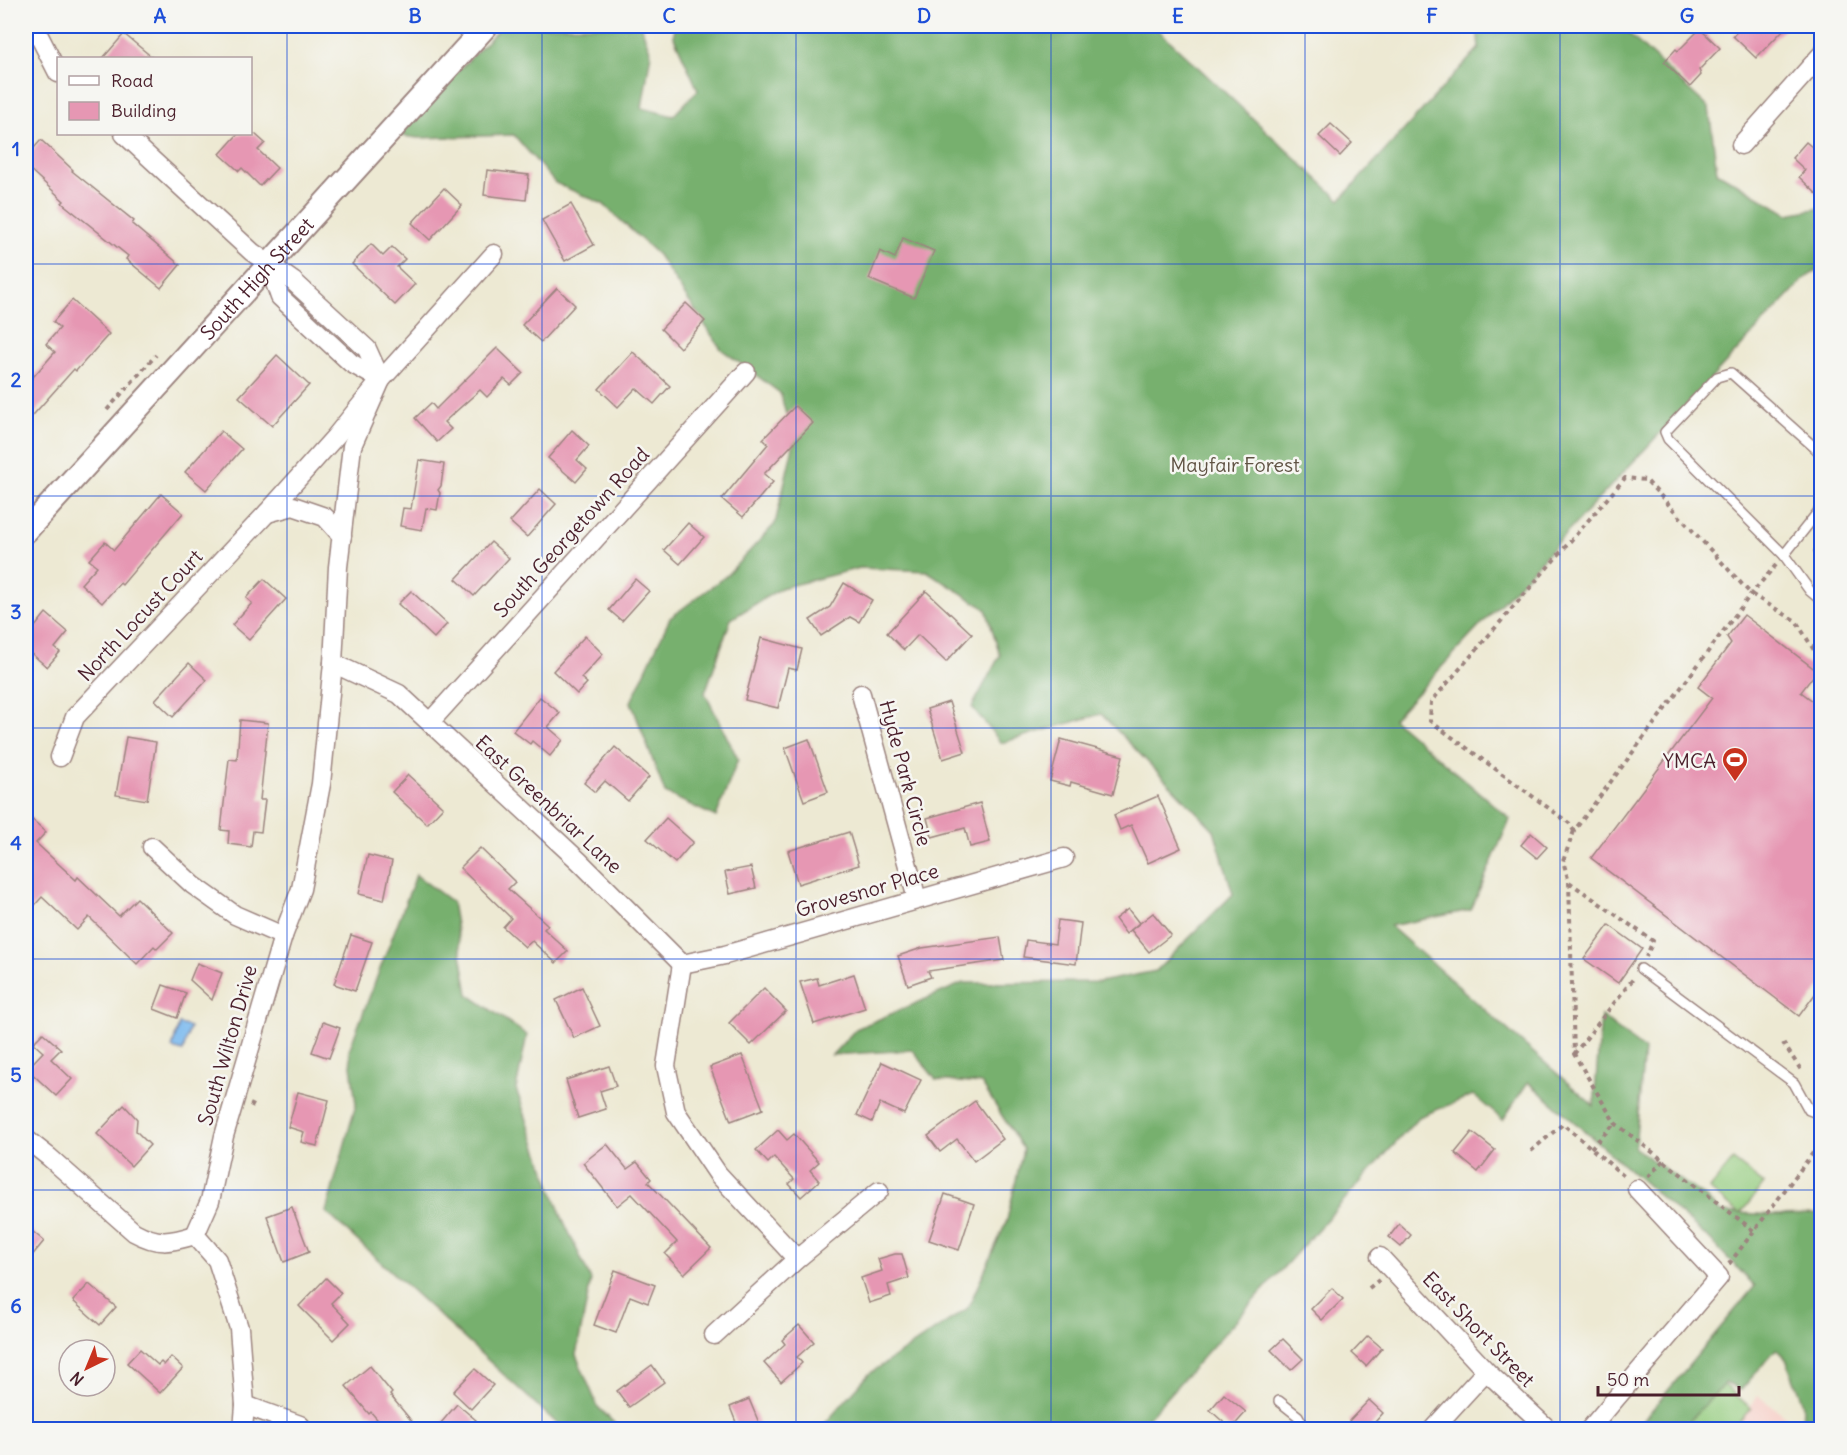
<svg xmlns="http://www.w3.org/2000/svg" width="1847" height="1455" font-family="Delius,sans-serif">
<rect width="100%" height="100%" fill="#f6f6f2"/>
<filter id="ink" filterUnits="userSpaceOnUse"><feTurbulence type="fractalNoise" baseFrequency=".0167" numOctaves="2"/><feDisplacementMap in="SourceGraphic" scale="12" xChannelSelector="R" yChannelSelector="G"/><feConvolveMatrix kernelMatrix="1 2 1 2 8 2 1 2 1" color-interpolation-filters="sRGB"/></filter>
<filter id="wash" filterUnits="userSpaceOnUse"><feTurbulence type="fractalNoise" baseFrequency=".008" numOctaves="4" result="noise"/><feDisplacementMap in="SourceGraphic" scale="24" xChannelSelector="R" yChannelSelector="G"/><feGaussianBlur stdDeviation="1.35" result="paint"/><feColorMatrix in="noise" values="0 0 0 0 0 0 0 0 0 0 0 0 0 0 0 0 0 1.4 0 .05"/><feComposite in="paint" operator="in"/></filter>
<g filter="url(#wash)">
<rect width="100%" height="100%" fill="#ede9d3"/>
<path fill="#f7d0c9" d="M1758 1396 1804 1429 1730 1430Z"/>
<g fill="#94cc7f" stroke="#6f7655" stroke-width="1.5">
<path d="M1733 1160 1764 1184 1740 1214 1709 1189Z"/>
<path d="M1721 1382 1751 1408 1733 1429 1681 1430Z"/>
</g>
<g fill="#77b06e" stroke="#60684c" stroke-width="1.5">
<path d="M502 26H641L651 53 642 108 673 116 698 90 674 37V26H1154L1340 200 1479 48 1477 26H1631L1629 34 1709 108 1717 172 1788 214 1821 208V268L1805 278 1393 719 1510 819 1471 910 1390 926 1594 1106 1601 1016 1644 1050 1635 1148 1705 1197 1720 1212 1774 1215 1820 1214 1821 1211V1429H1802L1803 1404 1786 1359 1776 1349 1741 1390 1725 1383 1682 1429H1636L1755 1286 1710 1240 1528 1082 1503 1120 1473 1095 1419 1117 1138 1429H820L869 1374 968 1308 1007 1220 1023 1149 982 1084 936 1080 913 1050 832 1055 856 1029 963 983 1099 982 1156 971 1233 894 1214 830 1101 714 1001 743 972 707 1000 655 986 609 927 571 860 568 781 588 731 619 705 693 738 759 716 817 665 793 631 702 670 618 727 575 775 524 794 442 780 393 721 349 658 255 603 204 555 183 514 135 418 138 396 135Z"/>
<path d="M416 875 452 902 468 994 527 1035 516 1089 561 1215 591 1280 576 1355 598 1407 620 1429H563L326 1212 356 1104 349 1050Z"/>
</g>
<path fill="#7bbaef" stroke="#626c8d" stroke-width="1.5" d="M179 1024 190 1027 183 1051 172 1048Z"/>
<g id="blocks">
<g fill="#e697b3">
<path d="M1742 26H1787L1756 58 1733 36Z"/>
<path d="M1700 29 1720 48 1699 70 1701 75 1690 87 1664 62 1676 49 1678 51Z"/>
<path d="M124 34 153 58H103Z"/>
<path d="M1331 124 1352 143 1340 156 1319 136Z"/>
<path d="M238 134H255L265 143 258 150 277 168 260 186 242 168 239 171 220 154Z"/>
<path d="M41 140 73 170 72 171 134 221 132 224 180 265 161 288 126 259 128 256 62 203 64 201 26 166V157Z"/>
<path d="M1806 142 1819 153 1821 150V198L1799 177 1805 170 1792 158Z"/>
<path d="M487 170 529 175 526 200 484 195Z"/>
<path d="M444 188 462 205 430 240 412 223Z"/>
<path d="M571 204 594 245 565 261 542 220Z"/>
<path d="M903 238 934 251 914 298 869 279 880 251 895 258Z"/>
<path d="M371 244 383 256 392 247 405 259 397 267 415 284 395 305 352 264Z"/>
<path d="M557 288 575 305 541 342 522 325Z"/>
<path d="M72 300 109 334 76 371 74 369 26 423V385L55 352 46 344 60 328 53 322Z"/>
<path d="M686 303 705 321 680 348 661 329Z"/>
<path d="M497 348 523 373 511 385 504 379 487 397 480 390 444 422 451 429 437 442 415 418 431 403 436 409Z"/>
<path d="M633 352 670 386 654 404 636 388 618 407 599 389Z"/>
<path d="M277 355 309 385 272 426 239 397Z"/>
<path d="M795 406 813 423 764 474 773 482 743 517 722 499 768 444 763 439Z"/>
<path d="M572 430 589 446 577 460 587 469 576 482 548 458Z"/>
<path d="M221 431 242 449 206 490 185 472Z"/>
<path d="M419 460 444 464 441 486 438 490 440 493 437 510 426 508 422 530 400 526 403 508 411 509Z"/>
<path d="M540 489 556 504 527 537 510 522Z"/>
<path d="M161 494 183 513 122 585 120 583 102 603 81 584 97 566 89 560 105 542 114 550Z"/>
<path d="M688 523 704 537 680 564 664 550Z"/>
<path d="M491 542 509 558 474 596 456 579Z"/>
<path d="M264 579 286 599 249 640 232 625 252 603 246 598Z"/>
<path d="M635 579 649 591 622 621 609 610Z"/>
<path d="M844 583 872 600 859 622 850 617 821 636 810 620 830 607Z"/>
<path d="M411 591 447 624 434 638 398 604Z"/>
<path d="M926 591 972 634 946 662 918 635 904 650 887 633Z"/>
<path d="M46 613 68 632 55 648 60 652 47 667 26 649V638Z"/>
<path d="M1744 615 1817 671 1801 692 1821 707V986L1799 1016 1591 858 1712 698 1698 687 1731 643 1727 637Z"/>
<path d="M585 636 603 654 581 678 587 683 577 694 553 671Z"/>
<path d="M761 638 802 649 797 670 788 668 778 708 745 700Z"/>
<path d="M189 663 207 680 173 717 155 700Z"/>
<path d="M540 697 560 713 548 727 563 740 550 756 532 741 530 744 513 731Z"/>
<path d="M949 702 965 752 943 759 927 709Z"/>
<path d="M240 720 268 723 260 800H265L261 832 253 831 251 847 228 844 229 831 221 830 229 759 237 760Z"/>
<path d="M126 737 156 742 147 800 116 795Z"/>
<path d="M809 739 828 792 804 801 785 748Z"/>
<path d="M1061 739 1123 756 1113 794 1071 782 1070 786 1050 781Z"/>
<path d="M615 747 649 777 628 801 605 781 595 792 584 783Z"/>
<path d="M408 775 443 807 427 824 392 792Z"/>
<path d="M1158 796 1181 848 1148 863 1131 825 1120 830 1114 815Z"/>
<path d="M980 803 990 842 970 847 965 828 932 837 927 818Z"/>
<path d="M26 814 46 832 36 843 76 880 78 877 119 916 137 898 173 933 157 949 154 946 137 964 89 917 77 930 42 897 26 915Z"/>
<path d="M666 818 693 842 675 863 647 839Z"/>
<path d="M849 832 859 865 798 884 788 851Z"/>
<path d="M1531 833 1547 847 1537 858 1521 845Z"/>
<path d="M480 848 515 882 508 889 548 925 544 929 568 951 556 963 532 941 525 947 503 927 511 918 460 868Z"/>
<path d="M368 855 392 861 384 900 359 894Z"/>
<path d="M751 867 756 888 730 894 725 872Z"/>
<path d="M1128 909 1139 923 1126 934 1115 919Z"/>
<path d="M1153 913 1171 935 1149 952 1131 930Z"/>
<path d="M1058 920 1081 923 1076 964 1023 957 1026 940 1055 944Z"/>
<path d="M1609 925 1642 949 1618 983 1584 959Z"/>
<path d="M351 935 372 942 355 991 334 984Z"/>
<path d="M1000 937 1004 960 928 971 931 977 908 985 898 956 922 948Z"/>
<path d="M197 963 222 973 212 1000 190 980Z"/>
<path d="M854 974 865 1008 814 1024 800 982 817 978 819 985Z"/>
<path d="M163 985 186 993 177 1018 154 1009Z"/>
<path d="M582 987 600 1026 574 1038 556 1000Z"/>
<path d="M764 988 786 1011 751 1045 729 1023Z"/>
<path d="M323 1022 340 1028 329 1058 312 1052Z"/>
<path d="M43 1033 61 1049 51 1059 72 1079 56 1096 27 1069 43 1052 33 1043Z"/>
<path d="M742 1055 763 1109 731 1121 710 1067Z"/>
<path d="M882 1062 921 1080 904 1114 880 1103 872 1122 857 1115Z"/>
<path d="M609 1066 616 1086 600 1091 606 1109 578 1118 566 1080Z"/>
<path d="M298 1092 329 1100 317 1146 301 1142 304 1132 288 1127Z"/>
<path d="M975 1101 1003 1139 974 1161 957 1139 940 1152 928 1136Z"/>
<path d="M124 1105 137 1119 136 1131 150 1145 131 1166 97 1134Z"/>
<path d="M778 1130 787 1140 794 1134 819 1162 810 1170 819 1181 801 1197 789 1184 794 1179 774 1157 768 1163 756 1150Z"/>
<path d="M1472 1132 1495 1150 1478 1172 1455 1153Z"/>
<path d="M607 1144 627 1169 637 1162 651 1179 648 1182 711 1248 684 1274 665 1254 677 1242 632 1194 617 1206 583 1163Z"/>
<path d="M945 1194 974 1204 959 1250 929 1240Z"/>
<path d="M292 1207 309 1252 284 1262 267 1216Z"/>
<path d="M1399 1224 1411 1235 1401 1247 1389 1237Z"/>
<path d="M26 1226 44 1241 26 1263Z"/>
<path d="M895 1254H902L909 1278 888 1285 891 1296 869 1303 861 1278 882 1271 878 1259Z"/>
<path d="M615 1270 655 1285 648 1303 630 1296 616 1333 594 1325Z"/>
<path d="M326 1278 341 1293 331 1303 350 1323 333 1340 299 1306Z"/>
<path d="M89 1284 116 1307 100 1325 73 1301Z"/>
<path d="M1332 1288 1343 1299 1322 1320 1311 1309Z"/>
<path d="M799 1325 814 1342 797 1357 802 1363 781 1382 764 1363 785 1344 782 1340Z"/>
<path d="M1368 1336 1382 1348 1366 1366 1352 1353Z"/>
<path d="M1283 1339 1303 1359 1291 1370 1271 1350Z"/>
<path d="M140 1349 158 1365 161 1362 164 1365 171 1357 183 1368 160 1393 127 1363Z"/>
<path d="M652 1365 664 1382 629 1407 617 1391Z"/>
<path d="M370 1366 392 1393 390 1395 419 1430H386L371 1412 369 1414 346 1386Z"/>
<path d="M475 1369 493 1385 471 1409 453 1392Z"/>
<path d="M1224 1394 1246 1412 1231 1429 1210 1410Z"/>
<path d="M749 1399 762 1430H739L730 1407Z"/>
<path d="M1369 1400 1383 1413 1368 1430H1357L1349 1421Z"/>
<path d="M457 1404 476 1420 468 1430H435Z"/>
</g>
</g>
</g>
<g filter="url(#ink)">
<use href="#blocks" fill-opacity="0" stroke="#9c847f" stroke-width="1.5"/>
<g fill="none" stroke-linecap="round" stroke-linejoin="round">
<defs>
<g id="service">
<path d="M1822 507 1784 555 1810 591 1822 601"/>
<path d="M1784 555 1668 439 1665 432 1717 377 1731 373 1822 454"/>
<path d="M1641 969 1794 1083 1809 1110 1822 1115"/>
<path d="M1279 1401 1298 1416 1306 1430"/>
</g>
<g id="minor">
<path d="M34 26 58 73"/>
<path d="M124 134 252 252 293 281 367 349 381 380 352 446 338 567 333 663 399 694 579 861 682 964"/>
<path d="M1741 145 1822 54"/>
<path d="M269 266 280 297 351 363 381 380"/>
<path d="M267 513 293 506 325 517 342 536"/>
<path d="M861 694 917 899"/>
<path d="M430 722 746 372"/>
<path d="M60 757 75 717 267 513 335 437 381 380 494 254"/>
<path d="M152 847 193 885 235 915 283 936"/>
<path d="M682 964 725 955 1064 858"/>
<path d="M682 964 666 1066 676 1112 718 1174 797 1259"/>
<path d="M26 1139 49 1157 134 1232C158 1245 169 1243 195 1235"/>
<path d="M1380 1257 1486 1371 1549 1430"/>
<path d="M714 1335 797 1259 879 1191"/>
<path d="M245 1405 300 1425 304 1430"/>
<path d="M243 1430 245 1405 239 1328 217 1260 195 1235 210 1201 224 1136 283 936 301 889 321 784 333 663"/>
<path d="M1432 1430 1486 1371"/>
<path d="M1589 1430 1719 1277 1637 1189"/>
</g>
<g id="tertiary">
<path id="s1" d="M26 531 486 26"/>
</g>
</defs>
<use href="#service" stroke="#9c847f" stroke-width="12"/>
<use href="#minor" stroke="#9c847f" stroke-width="21"/>
<use href="#tertiary" stroke="#9c847f" stroke-width="26"/>
<g stroke="#9c847f" stroke-width="4" stroke-dasharray="4.5 4.5" stroke-linecap="butt">
<path d="M107 410 156 355"/>
<path d="M1822 543 1815 551 1822 558"/>
<path d="M1776 565 1751 594 1574 831 1569 823 1430 721 1431 702 1625 478 1646 480 1751 594 1796 621 1822 663"/>
<path d="M1574 831 1563 861 1569 882 1653 941 1646 957"/>
<path d="M1569 882 1574 1054 1615 1123 1754 1231"/>
<path d="M1783 1043 1801 1070"/>
<path d="M1574 1054 1633 979"/>
<path d="M250 1104 258 1108"/>
<path d="M1591 1148 1615 1123"/>
<path d="M1531 1151 1563 1124 1626 1178"/>
<path d="M1648 1177 1664 1160"/>
<path d="M1729 1264 1822 1141"/>
<path d="M1369 1288 1379 1280"/>
</g>
<use href="#service" stroke="#fff" stroke-width="9"/>
<use href="#minor" stroke="#fff" stroke-width="18"/>
<use href="#tertiary" stroke="#fff" stroke-width="22"/>
</g>
</g>
<path fill="none" stroke="#1d4ed8" stroke-width="1.5" stroke-opacity="0.55" d="M287 26V1430M542 26V1430M796 26V1430M1051 26V1430M1305 26V1430M1560 26V1430M26 264H1822M26 496H1822M26 728H1822M26 959H1822M26 1190H1822"/>
<defs>
<symbol id="stadium-pin" viewBox="-11 -11 22 30"><path d="M0 17L-7.5 6A9.5 9.5 0 1 1 7.5 6Z" fill="#c8321e" stroke="#f6f6f2"/><path d="M0-5a6.5 5 0 1 0 0 10a6.5 5 0 1 0 0-10ZM-3.5-1.8h7v3.6h-7Z" fill="#fff"/></symbol>
</defs>
<g fill-rule="evenodd">
<use href="#stadium-pin" x="1720" y="745" width="30" height="40"/>
</g>
<g text-anchor="middle" dominant-baseline="central" stroke-width="5" stroke-linejoin="round" paint-order="stroke">
<g font-size="20" fill="#4a1f2b" stroke="#f6f6f2">
<text stroke="none"><textPath href="#s1" startOffset="342">South High Street</textPath></text>
<text transform="translate(571 532) rotate(-48)">South Georgetown Road</text>
<text transform="translate(140 615) rotate(-47)">North Locust Court</text>
<text transform="translate(906 773) rotate(75)">Hyde Park Circle</text>
<text transform="translate(549 804) rotate(43)">East Greenbriar Lane</text>
<text transform="translate(867 890) rotate(-16)">Grovesnor Place</text>
<text transform="translate(227 1045) rotate(-74)">South Wilton Drive</text>
<text transform="translate(1479 1329) rotate(46)">East Short Street</text>
</g>
<g font-size="20" fill="#605344" stroke="#f6f6f2">
<text x="1235" y="464">Mayfair Forest</text>
</g>
<g font-size="20" fill="#4a1f2b" stroke="#f6f6f2" text-anchor="end">
<text x="1716" y="760">YMCA</text>
</g>
</g>
<rect width="1847" height="1455" fill="none" stroke="#f6f6f2" stroke-width="66"/>
<rect x="57" y="57" width="195" height="78" fill="#f6f6f2" stroke="#b1a0a2" stroke-width="1.5"/>
<rect x="69" y="76" width="30" height="9" fill="#ffffff" stroke="#b1a0a2" stroke-width="1.5"/>
<text x="111" y="87" font-size="18" fill="#4a1f2b">Road</text>
<rect x="69" y="102" width="30" height="18" fill="#e697b3" stroke="#b1a0a2" stroke-width="1.5"/>
<text x="111" y="117" font-size="18" fill="#4a1f2b">Building</text>
<g transform="translate(87 1368) rotate(223)"><circle r="28" fill="#f6f6f2" stroke="#b1a0a2" stroke-width="1.5"/>
<path d="M0-4.5L10 22L0 15L-10 22Z" fill="#c8321e"/>
<text y="-9" font-size="16" font-weight="bold" text-anchor="middle" fill="#4a1f2b">N</text>
</g>
<path d="M1598 1386v9h141v-9" fill="none" stroke="#4a1f2b" stroke-width="3"/>
<text x="1607" y="1386" font-size="18" fill="#4a1f2b" stroke="#f6f6f2" stroke-width="4.5" paint-order="stroke">50 m</text>
<rect x="33" y="33" width="1781" height="1389" fill="none" stroke="#1d4ed8" stroke-width="2"/>
<g font-size="20" text-anchor="middle" font-weight="bold" fill="#1d4ed8">
<text x="160" y="23">A</text>
<text x="415" y="23">B</text>
<text x="669" y="23">C</text>
<text x="924" y="23">D</text>
<text x="1178" y="23">E</text>
<text x="1432" y="23">F</text>
<text x="1687" y="23">G</text>
<text x="16" y="156">1</text>
<text x="16" y="387">2</text>
<text x="16" y="619">3</text>
<text x="16" y="850">4</text>
<text x="16" y="1082">5</text>
<text x="16" y="1313">6</text>
</g>
</svg>
